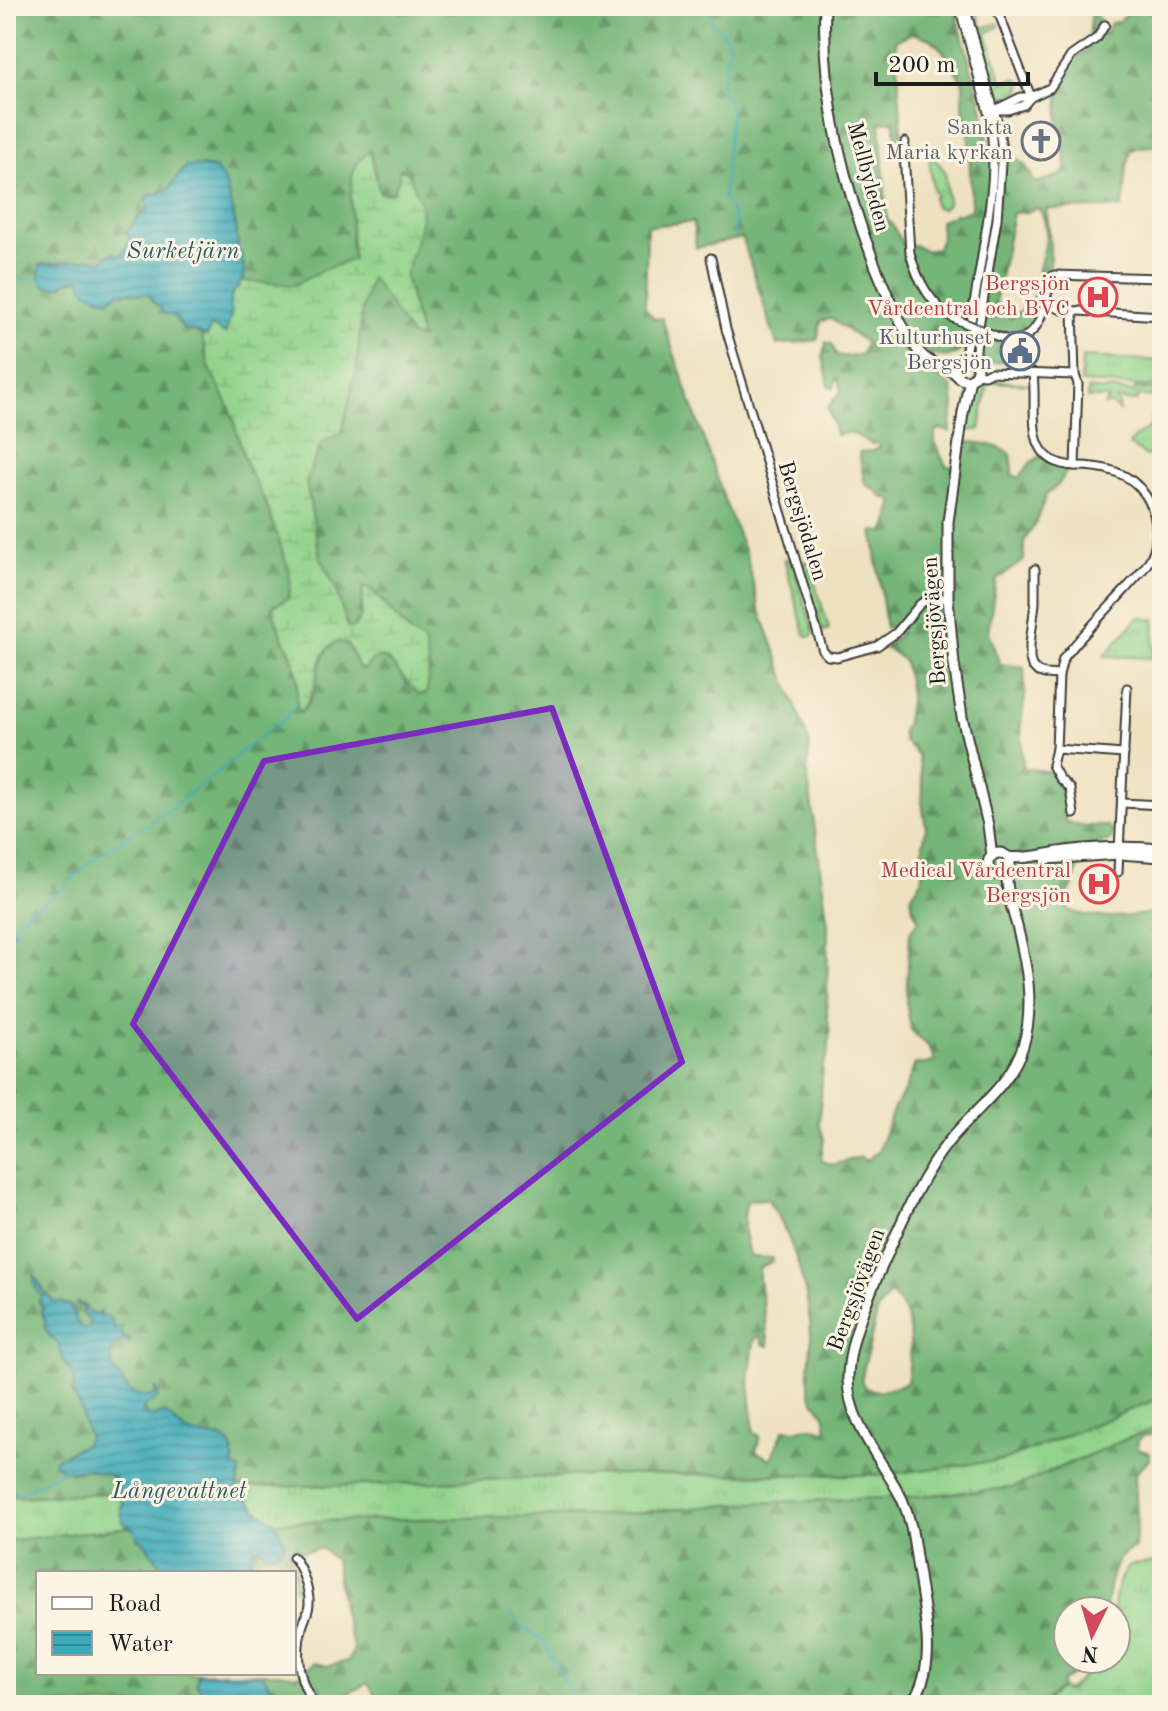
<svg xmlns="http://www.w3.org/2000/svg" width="1168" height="1711" font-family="'Old Standard TT',serif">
<defs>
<pattern id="grass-tufts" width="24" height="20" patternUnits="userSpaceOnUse" patternTransform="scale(2)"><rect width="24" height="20" fill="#91d38b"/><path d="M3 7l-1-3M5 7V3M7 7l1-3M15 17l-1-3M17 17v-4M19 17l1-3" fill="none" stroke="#7cb577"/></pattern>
<pattern id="forest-firs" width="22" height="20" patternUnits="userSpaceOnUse" patternTransform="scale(2)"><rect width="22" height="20" fill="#74b577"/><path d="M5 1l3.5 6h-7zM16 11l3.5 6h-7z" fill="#5e9261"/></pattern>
<pattern id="wetland-marsh" width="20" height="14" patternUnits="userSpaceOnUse" patternTransform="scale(2)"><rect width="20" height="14" fill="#91d38b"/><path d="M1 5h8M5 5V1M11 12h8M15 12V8" fill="none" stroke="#7cb577"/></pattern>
<pattern id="water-rules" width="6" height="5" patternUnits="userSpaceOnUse" patternTransform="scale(2)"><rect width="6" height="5" fill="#3caaba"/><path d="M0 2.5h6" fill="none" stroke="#328a96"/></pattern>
</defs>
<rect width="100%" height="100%" fill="#fcf5e5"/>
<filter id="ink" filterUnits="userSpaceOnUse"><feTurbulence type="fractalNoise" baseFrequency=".0125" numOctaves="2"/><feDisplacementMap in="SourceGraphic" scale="16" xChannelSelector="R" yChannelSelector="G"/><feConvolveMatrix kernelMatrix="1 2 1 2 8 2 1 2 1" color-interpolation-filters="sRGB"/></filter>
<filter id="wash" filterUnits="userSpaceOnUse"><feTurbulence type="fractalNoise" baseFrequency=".006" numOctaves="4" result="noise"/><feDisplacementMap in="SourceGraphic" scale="32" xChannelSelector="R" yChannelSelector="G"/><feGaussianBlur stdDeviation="1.8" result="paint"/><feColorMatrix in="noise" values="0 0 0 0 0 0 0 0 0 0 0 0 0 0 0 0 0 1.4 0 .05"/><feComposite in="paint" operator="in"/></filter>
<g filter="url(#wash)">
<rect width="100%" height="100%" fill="#eee1c0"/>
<g fill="url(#grass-tufts)" stroke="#567854" stroke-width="2">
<path d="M969 6H975L982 28 997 23 999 24V27L986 33 1003 82 1016 78 1021 81V89C1012 96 1000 102 993 89Z"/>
<path d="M929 155H931L945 171 948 204 942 209 935 207 933 197 936 196V193L933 191Z"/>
<path d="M1082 357 1162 361V387L1081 383Z"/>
<path d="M991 380 1029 384 988 382 980 429 965 431 969 391 976 388 979 383Z"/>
<path d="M1135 388 1162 390V394H1152L1151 397 1138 396 1137 401 1116 400 1119 405V411L1110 404 1104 405 1109 398H1087L1088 389 1104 391 1112 389 1134 393Z"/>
<path d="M1153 412H1162V448L1147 456 1129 445 1134 438 1151 426Z"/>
<path d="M784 559 789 560 794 568 814 633 812 636 808 637 805 634Z"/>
<path d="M807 561 809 563 829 629 823 631 822 629 802 565Z"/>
<path d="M1139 617 1149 619H1155L1153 658 1104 656Z"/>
<path d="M1162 1397V1426L1124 1440 1012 1488 908 1497 753 1503 609 1515 275 1522 258 1511 248 1499 237 1495 236 1487 370 1485 613 1474 878 1475 1005 1460Z"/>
<path d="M120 1493C124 1508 114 1517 130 1527L6 1541V1497Z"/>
<path d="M1162 1562V1705H1055L1047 1699 1061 1688 1068 1691 1103 1659H1116V1611H1114C1115 1592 1117 1581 1129 1565Z"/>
</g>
<g fill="url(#forest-firs)" stroke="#48684a" stroke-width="2" fill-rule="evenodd">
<path d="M6 6H954L984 114 990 158 1012 156 1026 166 1035 183 1061 175 1066 169 1065 155 1058 141 1059 84 1068 68 1076 57 1088 50 1092 6H1097V18L1102 21 1097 29 1105 34 1111 23 1117 22 1129 13V6H1162V138L1154 146 1139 147 1131 151C1129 158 1127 165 1126 172 1124 185 1127 196 1121 208H1112L1046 209C1053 242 1056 334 1009 335L1005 362 985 363 980 354 961 350C952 359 942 357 930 354L922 364 952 388 954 405 950 432 940 429 935 432V443L946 466 958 467 962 442C981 442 995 444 1011 454L1013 469 1012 475 1019 478 1031 462 1041 456 1050 463 1068 469 1058 485 1046 495 1037 521 1024 541V560L996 580 988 632 1000 664 1024 667 1025 697 1021 724 1023 768 1051 772C1059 788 1072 799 1064 818L1067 822 1082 826H1108L1112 832V839L1107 842 1082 848 1074 884 1067 896 1068 910C1089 919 1121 918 1145 914 1151 913 1156 909 1162 906V1397L1005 1460 878 1475 613 1474 370 1485 236 1487 240 1474 233 1468 234 1459 221 1437C212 1436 201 1437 193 1434 178 1430 175 1417 158 1414L153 1417 142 1414 143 1408 154 1401 156 1392 152 1396C119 1397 131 1383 112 1369 110 1357 110 1347 121 1341L129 1342 130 1340 114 1330 106 1318 89 1312 84 1304 83 1308 90 1321 89 1328 83 1329 77 1322 70 1305 52 1302 34 1275C38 1287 46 1299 41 1311L46 1322 50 1337 58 1343 65 1365 71 1371 74 1379 73 1393 82 1411 83 1422 89 1437 86 1444 56 1459C64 1462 73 1467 81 1469 98 1472 113 1470 119 1489L116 1493 6 1497ZM912 33 931 39 943 51 963 83V107L969 138 971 206 970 211 955 214 940 221 941 238 937 248 926 251 914 245 904 246 891 223 887 220 880 122 895 121 896 139 902 133 896 40ZM370 152 380 193 391 194 399 180 409 174 413 187 411 251 405 276 421 338 411 336 372 276 361 309 356 371 321 443 306 482 320 557 335 587 348 629 354 628 361 616 363 588 371 589 411 634 424 642 407 684C399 672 393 660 379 657L370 662 364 670 348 645 338 641C311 653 322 696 301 711 293 699 300 687 297 674 293 650 276 631 273 607L288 598 291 584 289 571 267 505 247 466 230 408 209 367 202 336 192 330H184L174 316 162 312 161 308 153 302 149 294H135L131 292 119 293 108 299C95 294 84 295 82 278L66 282 60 287 40 265 88 259 104 261 106 256 114 253 118 256 123 254 130 239 126 232 139 216 149 209 148 203 145 200 161 191 169 189C183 168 190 162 216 169L226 185 236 226 238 250 241 253 244 266V275L242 281 295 285 323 270 353 259 351 244 353 172ZM1035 208 1040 210C1052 233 1044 248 1038 272 1037 277 1038 286 1036 291 1033 299 1018 316 1010 318L1002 306 995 303 1013 213 1027 212ZM693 222 696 248 742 238 777 345 817 340 821 321 831 319 865 342 862 354 850 357 836 355 832 344 826 342 823 357 829 386 834 387 836 379 838 378 841 392 828 407 836 435 850 432 871 444 877 443 880 446 874 451 859 452 865 484 876 490 883 498H889L893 502 888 525 883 532 873 531 886 629 890 627 901 633 884 648 893 652 904 661 905 665 910 693 906 723 902 731 904 741 918 755 923 789 922 801 926 828 923 845 922 880 911 896 913 910 919 920 910 932 906 1001 911 1030 928 1046 936 1061 925 1064H915L904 1092 894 1108 878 1151 866 1161 861 1157 832 1165 821 1160 824 1139 819 1123 823 1065 828 1055 830 1032 827 1015 828 925 807 771 810 744 759 608 747 558 725 501 662 318 654 319 645 308 647 226ZM768 1199C772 1208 779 1216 783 1226 798 1255 810 1302 811 1335 812 1354 806 1373 810 1392 814 1408 829 1410 826 1430L807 1427 795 1430 784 1429 771 1459 756 1452 760 1436 754 1433 749 1380 754 1342 757 1337H761L763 1344 769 1346 759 1279V1268L773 1261V1258L751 1257C744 1245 741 1213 748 1200ZM890 1294C895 1298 900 1303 903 1309 914 1330 910 1361 907 1383L878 1391 865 1388 861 1380 878 1309Z"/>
<path d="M1159 668H1162V732L1159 734 1153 730 1155 675Z"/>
<path d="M1162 1426V1439L1156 1434 1143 1436 1138 1440V1449L1149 1453V1460L1138 1470 1135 1477 1137 1516 1135 1548C1131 1550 1126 1552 1123 1555 1112 1564 1106 1597 1107 1611H1068V1659H1096L1082 1670 1062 1681 1061 1688 1047 1699 1055 1705H375L374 1692 367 1683 345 1696 342 1705H277L272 1689 262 1673H280L297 1676 314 1663 328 1666 348 1661 354 1649 343 1612 335 1560 321 1548 289 1554 303 1588 294 1589V1573H260L256 1562 250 1560 254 1548 262 1549 285 1544 275 1522 609 1515 753 1503 908 1497 1012 1488 1124 1440Z"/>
<path d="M130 1527 135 1530 167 1573H38V1673H199L197 1675 202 1693 213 1705H6V1541Z"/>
</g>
<path fill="url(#wetland-marsh)" stroke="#567854" stroke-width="2" d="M370 151 380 193 391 194 399 180 400 168 409 174 421 205 422 219 405 276 421 339 411 336 371 277 362 309 356 371 342 432 321 443 306 482 320 557 335 587 348 628H354L361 616 363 587 371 589 411 634 424 642C428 660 431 676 426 694H418L387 659 379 657 370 662 364 670 359 668 348 645 338 641C311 653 322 696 300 711 293 699 300 687 297 673 293 650 276 631 273 607L288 598 291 584 289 571 267 506 247 466 230 408 209 367 202 336H207L211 326 224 333 232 293 242 281 295 285 323 270 353 259C351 243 349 183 354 170 357 162 363 156 370 151Z"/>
<g fill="url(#water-rules)" stroke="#2c636b" stroke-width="2">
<path d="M195 166 216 169 226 185 236 226 238 250 241 253 244 266V275L238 288 232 293 229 308 232 312 225 334 211 326 207 336C198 335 193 328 184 330L174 316 162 313 161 308 153 302 149 294H135L131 292 119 293 108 300C94 293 85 296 81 278L66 282 60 287 47 288 39 276 40 265 88 259 104 261 106 256 114 253 118 256 123 254 130 239 126 232 139 216 149 209 148 204 145 200 150 195C156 195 163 191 169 189 177 178 181 167 195 166Z"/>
<path d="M33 1274 46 1295 52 1298V1302H62L65 1305H70L77 1322 83 1329 89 1328 90 1321 83 1314V1308L76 1303 79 1302 89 1312 97 1315 100 1312 101 1317 107 1316 112 1320V1324L114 1329 122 1327V1336L131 1341 129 1343 121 1341C110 1347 110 1357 112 1368 130 1383 119 1397 152 1396L156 1392V1387L158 1398 143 1408V1414L153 1417 164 1412C173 1418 179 1429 190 1433 211 1442 237 1426 233 1468L240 1469C241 1478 236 1485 237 1495L248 1499 258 1511 275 1522 285 1544C280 1551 276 1554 267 1554L262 1549 254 1548 250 1560 255 1561 260 1573H167L142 1540 137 1539 135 1530C118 1521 120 1519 122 1502L118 1497 121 1495 120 1493H116L119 1489C114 1472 110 1475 96 1472 89 1470 91 1467 83 1469 77 1470 72 1473 65 1470 61 1469 57 1466 53 1464L55 1459 85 1444 89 1437 83 1422 82 1411 73 1393 74 1379 71 1371 65 1365 58 1343 50 1337 44 1325 46 1322 41 1311 43 1308 39 1302 42 1297 35 1287Z"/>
<path d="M199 1673H262L272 1689 279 1690 274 1702 277 1705H213L196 1683Z"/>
</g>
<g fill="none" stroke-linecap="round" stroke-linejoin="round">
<g stroke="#3caaba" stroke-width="2">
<path d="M711 6 712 25 723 31 729 44 720 89 728 98 731 110 723 197 734 218V236"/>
<path d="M6 276 42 281"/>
<path d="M6 945 17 931 13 926 31 909 60 892 67 883 95 858 171 808 219 771 260 737 284 720 296 704"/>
<path d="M6 1500 64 1470"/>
<path d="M511 1612 520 1627 541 1638 578 1705"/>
<path d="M1072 1705C1100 1691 1088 1699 1115 1705"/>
</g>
</g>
</g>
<g filter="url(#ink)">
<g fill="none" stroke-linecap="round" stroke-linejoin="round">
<defs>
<g id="minor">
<path d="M959 6 988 112C998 158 991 202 983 249 978 282 972 315 966 349L962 359"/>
<path d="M965 6 999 128 1002 150 997 219 977 338 975 363"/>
<path d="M996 6 1031 97"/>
<path d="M997 109 1021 97H1031"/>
<path d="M994 110H1008L1024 105 1031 97 1050 88 1071 56 1097 38 1105 25"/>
<path d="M905 142 904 152 910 253C917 279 930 304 953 318"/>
<path d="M711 258 726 329 823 651 828 656 837 657 877 646 896 633 920 604 925 601 948 598"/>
<path d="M1045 303 1062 310 1162 316"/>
<path d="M986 332C994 335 1002 339 1010 340 1043 341 1045 300 1051 277L1054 275 1162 278"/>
<path d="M975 374 984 375 990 372 1075 375"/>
<path d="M1033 374C1038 411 1021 463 1075 466L1078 384 1075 375 1073 311"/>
<path d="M1035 569V603L1030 644V659L1032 666 1038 672 1045 674 1059 675"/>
<path d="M1056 749 1059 675 1063 659C1082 635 1104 613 1125 590 1136 577 1149 566 1154 550 1159 532 1156 512 1146 496 1130 471 1103 466 1075 466"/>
<path d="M1122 803 1162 805"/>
<path d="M1074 814 1070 789 1059 778 1052 765 1056 749 1124 754"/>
<path d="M1118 872 1127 688"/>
<path d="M293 1557C301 1566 310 1591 309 1604 309 1612 304 1620 302 1628 295 1656 298 1682 315 1705"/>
</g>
<g id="major">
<path d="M825 6C821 96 844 187 877 270 889 299 901 327 919 352 928 364 945 366 956 374"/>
<circle cx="966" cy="369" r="11"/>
<path d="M970 379 963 413 948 522V598L954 664 962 717 988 825 992 856"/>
<circle cx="999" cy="864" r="11"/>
<path d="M1008 857C1026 860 1047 853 1066 851 1098 847 1130 846 1162 849"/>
<path d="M1046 859 1119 854 1162 857"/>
<path d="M911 1705C938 1665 925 1620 919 1576 914 1548 914 1526 902 1499 883 1461 848 1423 848 1379 848 1342 868 1297 883 1264 902 1221 920 1177 949 1141 974 1110 1010 1086 1023 1046 1035 1007 1027 965 1017 926 1012 909 1006 891 1007 873"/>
</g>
</defs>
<use href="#minor" stroke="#3c3a35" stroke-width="11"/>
<use href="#major" stroke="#3c3a35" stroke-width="13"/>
<use href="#minor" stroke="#fff" stroke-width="7"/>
<use href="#major" stroke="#fff" stroke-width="9"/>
<defs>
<path id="minor-bridge" d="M953 318 986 332"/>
</defs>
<use href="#minor-bridge" stroke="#3c3a35" stroke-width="11" stroke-linecap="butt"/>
<use href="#minor-bridge" stroke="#fff" stroke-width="7"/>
</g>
</g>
<path fill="#7b2cbf" fill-opacity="0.2" stroke="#7b2cbf" stroke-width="6" stroke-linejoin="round" d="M552 708 682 1062 357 1319 133 1024 264 761Z"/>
<defs>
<symbol id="church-ring" viewBox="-11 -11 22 22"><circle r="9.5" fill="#fcf5e5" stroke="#6b7280" stroke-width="1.5"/><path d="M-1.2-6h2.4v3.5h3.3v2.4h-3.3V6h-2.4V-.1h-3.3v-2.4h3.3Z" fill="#6b7280"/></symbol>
<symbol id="hospital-ring" viewBox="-11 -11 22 22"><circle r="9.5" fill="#fcf5e5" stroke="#e0444e" stroke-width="1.5"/><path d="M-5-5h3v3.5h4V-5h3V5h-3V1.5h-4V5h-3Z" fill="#e0444e"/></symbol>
<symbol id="civic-ring" viewBox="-11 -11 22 22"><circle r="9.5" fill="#fcf5e5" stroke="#5c6f8a" stroke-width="1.5"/><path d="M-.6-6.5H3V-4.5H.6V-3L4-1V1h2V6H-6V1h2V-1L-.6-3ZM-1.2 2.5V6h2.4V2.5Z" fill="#5c6f8a"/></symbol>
</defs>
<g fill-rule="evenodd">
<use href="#church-ring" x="1019" y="119" width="44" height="44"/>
<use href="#hospital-ring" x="1076" y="275" width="44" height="44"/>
<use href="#civic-ring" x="998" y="329" width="44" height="44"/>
<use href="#hospital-ring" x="1077" y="862" width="44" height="44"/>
</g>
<g text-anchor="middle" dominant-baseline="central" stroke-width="6" stroke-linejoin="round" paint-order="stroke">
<g font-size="22" fill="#5b616d" stroke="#fcf5e5" text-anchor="end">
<text x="1013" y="128">Sankta<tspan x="1013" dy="25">Maria kyrkan</tspan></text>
</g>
<g font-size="22" fill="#1c1c1c" stroke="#fcf5e5">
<text transform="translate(868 177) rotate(75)">Mellbyleden</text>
<text transform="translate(802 521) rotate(73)">Bergsjödalen</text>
<text transform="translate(935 621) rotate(-94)">Bergsjövägen</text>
<text transform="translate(857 1290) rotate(-70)">Bergsjövägen</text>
</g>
<g font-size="22" fill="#be3a42" stroke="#fcf5e5" text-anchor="end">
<text x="1070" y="284">Bergsjön<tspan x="1070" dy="25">Vårdcentral och BVC</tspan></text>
<text x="1071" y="871">Medical Vårdcentral<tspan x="1071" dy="25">Bergsjön</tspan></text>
</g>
<g font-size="22" fill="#4e5e75" stroke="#fcf5e5" text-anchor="end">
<text x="992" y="338">Kulturhuset<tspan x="992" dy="25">Bergsjön</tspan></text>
</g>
<g font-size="24" font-style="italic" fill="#2a5c63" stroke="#fcf5e5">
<text x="183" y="252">Surketjärn</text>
<text x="179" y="1492">Långevattnet</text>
</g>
</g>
<rect width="1168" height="1711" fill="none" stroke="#fcf5e5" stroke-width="32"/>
<rect x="36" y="1571" width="260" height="104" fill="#fcf5e5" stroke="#a29e95" stroke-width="2"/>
<rect x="52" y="1597" width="40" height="12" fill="#ffffff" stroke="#a29e95" stroke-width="2"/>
<text x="108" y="1611" font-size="24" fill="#1c1c1c">Road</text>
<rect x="52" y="1631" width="40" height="24" fill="url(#water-rules)" stroke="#a29e95" stroke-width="2"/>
<text x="108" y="1651" font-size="24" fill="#1c1c1c">Water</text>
<g transform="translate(1092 1635) rotate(185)"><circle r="38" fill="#fcf5e5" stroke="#a29e95" stroke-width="2"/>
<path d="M0-6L14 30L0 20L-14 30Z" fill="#d1495b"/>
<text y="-12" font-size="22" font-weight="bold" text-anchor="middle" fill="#1c1c1c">N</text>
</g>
<path d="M876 72v12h152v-12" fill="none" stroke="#1c1c1c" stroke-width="4"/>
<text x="888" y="72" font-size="24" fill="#1c1c1c" stroke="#fcf5e5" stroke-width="6" paint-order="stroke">200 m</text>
</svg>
